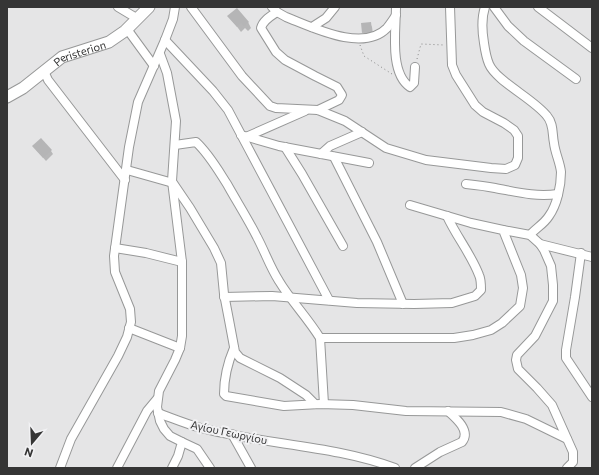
<svg xmlns="http://www.w3.org/2000/svg" width="599" height="475" font-family="Commissioner,sans-serif">
<rect width="100%" height="100%" fill="#e5e5e6"/>
<g fill="#0003">
<path d="M229 16 248 22 251 28 248 31 245 28 241 32Z"/>
<path d="M370 23 372 27 373 34 365 36 363 32Z"/>
<path d="M33 146 51 151 53 154 46 161Z"/>
</g>
<g fill="#b5b5b6">
<path d="M237 8 249 22 244 26 241 23 237 27 227 16Z"/>
<path d="M371 22 372 31 362 33 361 23Z"/>
<path d="M41 138 52 150 43 158 32 146Z"/>
</g>
<g fill="none" stroke-linecap="round" stroke-linejoin="round">
<defs>
<g id="street">
<path d="M118 7 138 19"/>
<path d="M191 7 242 76 270 106 276 108 318 110 345 121 386 148 426 160 491 168 506 169 515 165 518 158V136L514 130 504 123 483 112 475 105 456 75 452 65 450 7"/>
<path d="M272 7 277 12 286 17C312 27 363 53 387 28 390 24 393 20 396 15"/>
<path d="M396 7C396 29 389 73 410 87L414 83 415 67"/>
<path d="M485 7C481 19 482 31 484 43 485 50 486 57 489 64 496 81 534 99 547 116 554 124 552 134 554 143 555 153 560 162 561 172 561 186 557 205 549 216 544 224 536 228 530 235"/>
<path d="M494 7 508 26 524 41 576 79"/>
<path d="M538 7 592 48"/>
<path d="M277 12C271 16 263 20 261 28L276 52 285 60 315 76 337 87 342 95 339 100 318 110"/>
<path d="M312 27 326 18 335 7"/>
<path d="M127 29 154 66"/>
<path d="M165 40 213 91 228 110 329 300"/>
<path d="M160 54 167 73 176 121 172 181 182 262V336L180 348 175 360 159 391 157 407 160 421 164 429 170 436 182 442 178 456 172 468"/>
<path d="M44 71 48 80 125 180"/>
<path d="M241 135 279 146 369 163"/>
<path d="M246 137 305 111"/>
<path d="M175 145 196 142C209 154 218 170 227 184 237 202 248 219 257 237 265 252 270 267 279 281 291 301 307 317 320 338"/>
<path d="M285 147 302 174 343 246"/>
<path d="M321 154 330 146 362 132"/>
<path d="M334 157 377 242 403 304"/>
<path d="M127 170 173 183 190 208 214 248 221 263 224 294 229 320 235 352 240 358 280 378 306 395 315 404"/>
<path d="M466 184C476 185 485 186 495 188 517 192 534 197 558 194"/>
<path d="M503 230 530 235 540 244 592 257"/>
<path d="M540 244 544 250 551 266 553 285V301L535 336 517 355 516 360 518 369 537 388 552 405 573 452V462L567 468"/>
<path d="M115 248 146 253 182 262"/>
<path d="M581 253 575 297 566 350V358L592 397"/>
<path d="M224 297 272 296 357 303 414 304 452 303 475 296 481 290C481 285 481 279 479 275 471 254 456 236 447 216"/>
<path d="M129 328 180 348"/>
<path d="M234 348C228 362 224 378 224 394L226 396 284 406 320 404 353 405 406 411 501 412 526 419 567 439"/>
<path d="M324 404 320 338H454L473 335 491 330 502 323 520 306 523 288 521 275 503 230 471 223 410 205"/>
<path d="M158 413C172 418 186 424 201 428 265 445 333 445 395 468"/>
<path d="M232 434 251 468"/>
<path d="M182 442 197 449 210 468"/>
<path d="M60 468 71 439 118 356 127 337 131 322 130 309 115 272 114 256 129 147 138 102 165 40 173 19 175 7"/>
<path d="M117 468 147 411 157 399"/>
<path d="M415 468 440 452 462 442C471 431 456 418 448 411"/>
</g>
<g id="secondary">
<path id="s1" d="M7 97 23 88 62 57 109 42 125 31 149 7"/>
</g>
</defs>
<use href="#street" stroke="#979898" stroke-width="10"/>
<use href="#secondary" stroke="#979898" stroke-width="13"/>
<g stroke="#878787" stroke-width="1" stroke-dasharray="1 3" stroke-linecap="butt">
<path d="M360 45 364 56 392 74"/>
<path d="M417 59 421 44 444 45"/>
</g>
<use href="#street" stroke="#fff" stroke-width="8"/>
<use href="#secondary" stroke="#fff" stroke-width="11"/>
</g>
<g text-anchor="middle" dominant-baseline="central" stroke-width="4" stroke-linejoin="round" paint-order="stroke">
<g font-size="11" fill="#353535" stroke="#f2f2f4">
<text stroke="none"><textPath href="#s1" startOffset="86">Peristerion</textPath></text>
<text transform="translate(229 432) rotate(12)">Αγίου Γεωργίου</text>
</g>
</g>
<rect width="599" height="475" fill="none" stroke="#353535" stroke-width="16"/>
<g transform="translate(32 443) rotate(199)" stroke="#f2f2f4" stroke-width="3" paint-order="stroke">
<path d="M0-3L7 15L0 10L-7 15Z" fill="#353535"/>
<text y="-6" font-size="11" font-weight="bold" text-anchor="middle" fill="#353535">N</text>
</g>
</svg>
